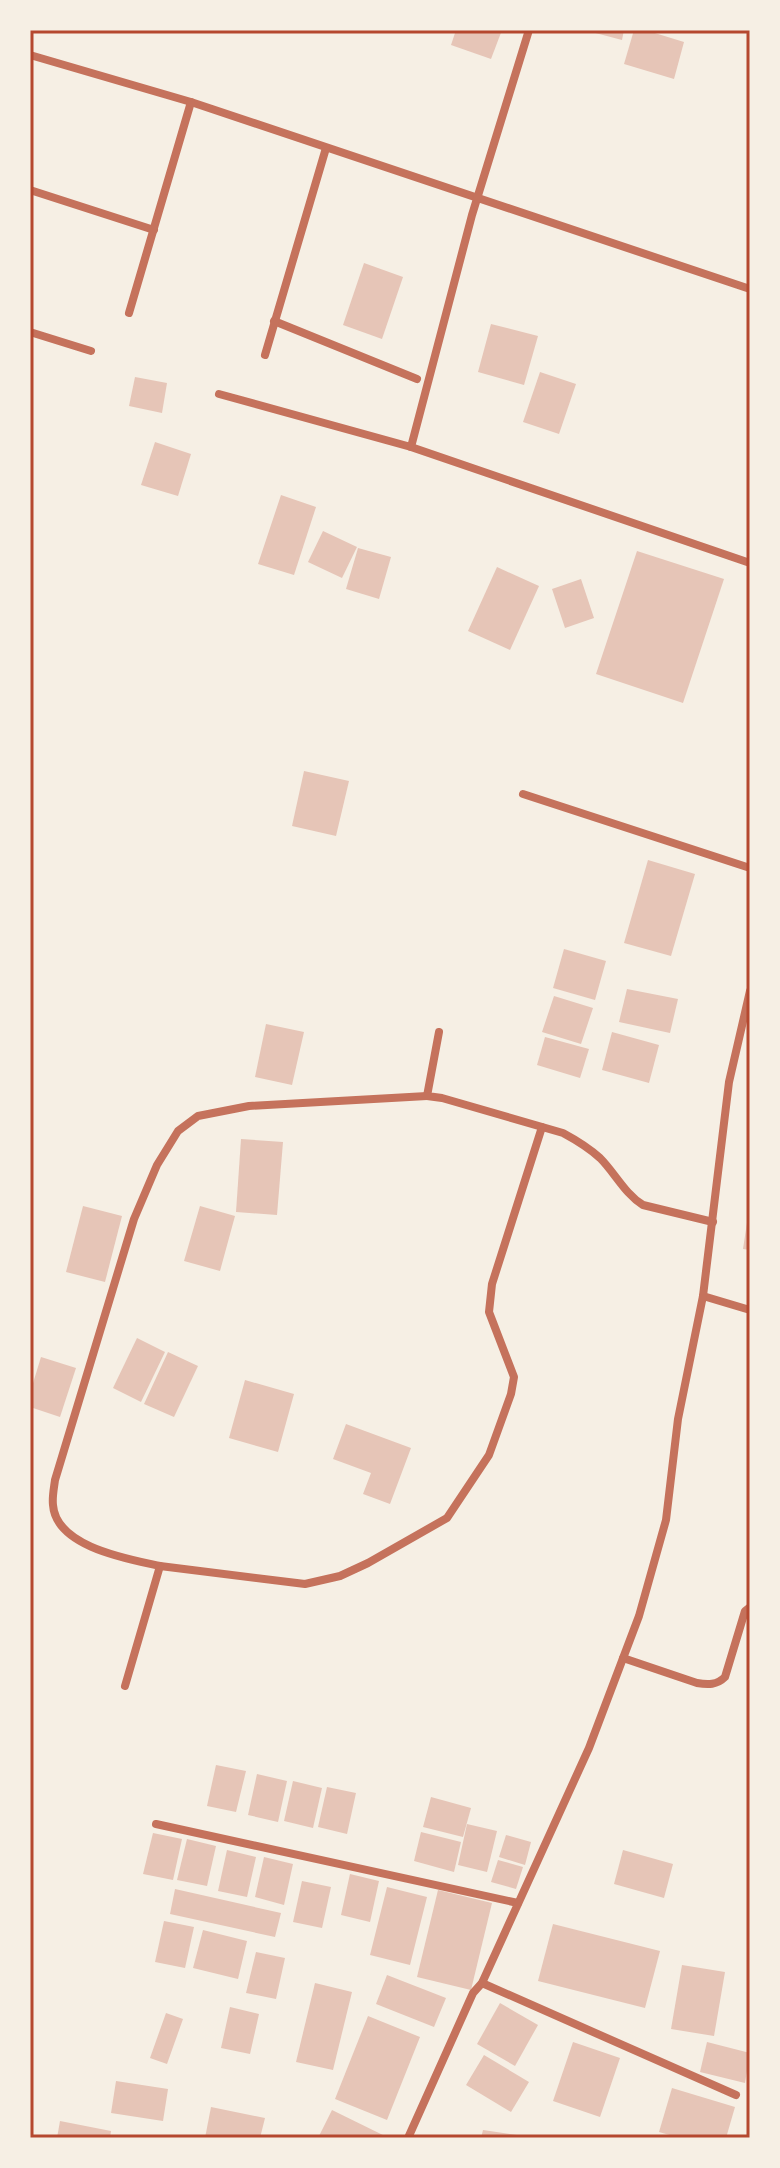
<svg xmlns="http://www.w3.org/2000/svg" width="780" height="2168" font-family="'Sofia Sans Condensed',sans-serif">
<rect width="100%" height="100%" fill="#f6efe4"/>
<g fill="#e6c5b7">
<path d="M456 30H502L491 59 451 45Z"/>
<path d="M584 30H624L622 40Z"/>
<path d="M634 30H645L684 42 674 79 624 64Z"/>
<path d="M364 263 403 277 382 339 343 325Z"/>
<path d="M491 324 538 336 524 385 478 372Z"/>
<path d="M540 372 576 384 559 434 523 422Z"/>
<path d="M135 377 167 383 162 413 129 406Z"/>
<path d="M155 442 191 454 178 496 141 485Z"/>
<path d="M281 495 316 507 294 575 258 564Z"/>
<path d="M323 531 357 547 342 578 308 562Z"/>
<path d="M358 548 391 557 379 599 346 589Z"/>
<path d="M637 551 724 579 683 703 596 674Z"/>
<path d="M497 567 539 586 510 650 468 631Z"/>
<path d="M581 579 594 618 565 628 552 589Z"/>
<path d="M304 771 349 781 336 836 292 826Z"/>
<path d="M648 860 695 874 671 956 624 943Z"/>
<path d="M564 949 606 961 595 1000 553 988Z"/>
<path d="M627 989 678 999 670 1033 619 1022Z"/>
<path d="M554 996 593 1008 581 1044 542 1032Z"/>
<path d="M266 1024 304 1032 292 1085 255 1077Z"/>
<path d="M612 1032 659 1045 649 1083 602 1070Z"/>
<path d="M545 1037 589 1049 580 1078 537 1065Z"/>
<path d="M241 1139 283 1142 277 1215 236 1212Z"/>
<path d="M83 1206 122 1216 105 1282 66 1272Z"/>
<path d="M200 1206 235 1216 220 1271 184 1261Z"/>
<path d="M748 1216H750V1250L743 1249Z"/>
<path d="M137 1338 165 1352 141 1402 113 1388Z"/>
<path d="M168 1352 198 1366 174 1417 144 1404Z"/>
<path d="M41 1357 76 1368 60 1417 30 1407V1393Z"/>
<path d="M245 1380 294 1394 278 1452 229 1438Z"/>
<path d="M346 1424 411 1448 390 1504 363 1494 371 1473 333 1459Z"/>
<path d="M216 1765 246 1771 236 1812 207 1806Z"/>
<path d="M257 1774 287 1781 278 1822 248 1815Z"/>
<path d="M293 1781 322 1788 313 1828 284 1821Z"/>
<path d="M327 1787 356 1793 347 1834 318 1827Z"/>
<path d="M431 1797 471 1808 463 1837 423 1827Z"/>
<path d="M467 1824 497 1831 487 1872 458 1865Z"/>
<path d="M421 1832 461 1842 454 1872 414 1861Z"/>
<path d="M153 1833 182 1839 173 1880 143 1874Z"/>
<path d="M506 1835 531 1842 525 1865 499 1857Z"/>
<path d="M187 1839 216 1846 207 1886 177 1880Z"/>
<path d="M227 1850 256 1857 247 1897 218 1891Z"/>
<path d="M623 1850 673 1864 664 1898 614 1884Z"/>
<path d="M264 1857 293 1864 284 1905 255 1897Z"/>
<path d="M498 1860 523 1867 516 1889 491 1882Z"/>
<path d="M350 1874 379 1881 370 1922 341 1915Z"/>
<path d="M302 1881 331 1887 322 1928 293 1922Z"/>
<path d="M387 1887 427 1897 410 1965 370 1955Z"/>
<path d="M175 1889 281 1913 275 1937 170 1914Z"/>
<path d="M438 1890 492 1903 471 1990 417 1977Z"/>
<path d="M164 1921 194 1927 185 1968 155 1962Z"/>
<path d="M553 1924 660 1951 645 2008 538 1981Z"/>
<path d="M203 1930 247 1941 238 1979 193 1968Z"/>
<path d="M256 1952 285 1958 276 1999 246 1993Z"/>
<path d="M682 1965 725 1972 714 2036 671 2029Z"/>
<path d="M387 1975 446 1998 434 2027 376 2004Z"/>
<path d="M315 1983 352 1992 333 2070 296 2062Z"/>
<path d="M500 2003 538 2025 515 2066 477 2044Z"/>
<path d="M230 2007 259 2014 250 2054 221 2048Z"/>
<path d="M166 2013 183 2019 167 2064 150 2058Z"/>
<path d="M368 2016 420 2037 387 2120 335 2099Z"/>
<path d="M573 2042 620 2058 600 2117 553 2101Z"/>
<path d="M707 2042 750 2053 745 2083 700 2072Z"/>
<path d="M484 2055 529 2082 511 2112 466 2085Z"/>
<path d="M116 2081 168 2089 163 2121 111 2113Z"/>
<path d="M672 2088 735 2107 726 2138H680L659 2132Z"/>
<path d="M211 2107 265 2118 260 2138H205Z"/>
<path d="M332 2110 389 2138H318Z"/>
<path d="M60 2121 111 2131 110 2138H57Z"/>
<path d="M483 2130 524 2136 523 2138H481Z"/>
</g>
<g fill="none" stroke-linecap="round" stroke-linejoin="round">
<g stroke="#c5725c" stroke-width="8">
<path d="M30 55 191 102 750 289"/>
<path d="M30 190 154 230"/>
<path d="M129 313 191 102"/>
<path d="M274 321 417 379"/>
<path d="M30 332 91 351"/>
<path d="M265 355 326 148"/>
<path d="M219 394 411 447 750 563"/>
<path d="M411 447 472 215 529 30"/>
<path d="M523 794 750 868"/>
<path d="M439 1032 427 1096 442 1098 563 1133C576 1140 589 1148 600 1158 615 1173 625 1194 643 1205L713 1222"/>
<path d="M703 1296 750 1310"/>
<path d="M160 1566 305 1584 340 1576 368 1563 447 1518 489 1455 511 1394 514 1377 489 1312 492 1284 542 1127"/>
<path d="M623 1658 697 1683C708 1685 717 1685 725 1677L745 1611 750 1607"/>
<path d="M125 1686 160 1566C128 1559 56 1547 53 1505 52 1497 54 1488 55 1480L134 1219 157 1165 178 1131 198 1116 249 1106 427 1096"/>
<path d="M156 1824 518 1903"/>
<path d="M482 1983 736 2095"/>
<path d="M408 2138 473 1993 482 1983 589 1748 639 1616 666 1520 678 1419 703 1296 729 1082 750 991"/>
</g>
</g>
<rect width="780" height="2168" fill="none" stroke="#f6efe4" stroke-width="64"/>
<rect x="32" y="32" width="716" height="2104" fill="none" stroke="#b5482f" stroke-width="3"/>
</svg>
